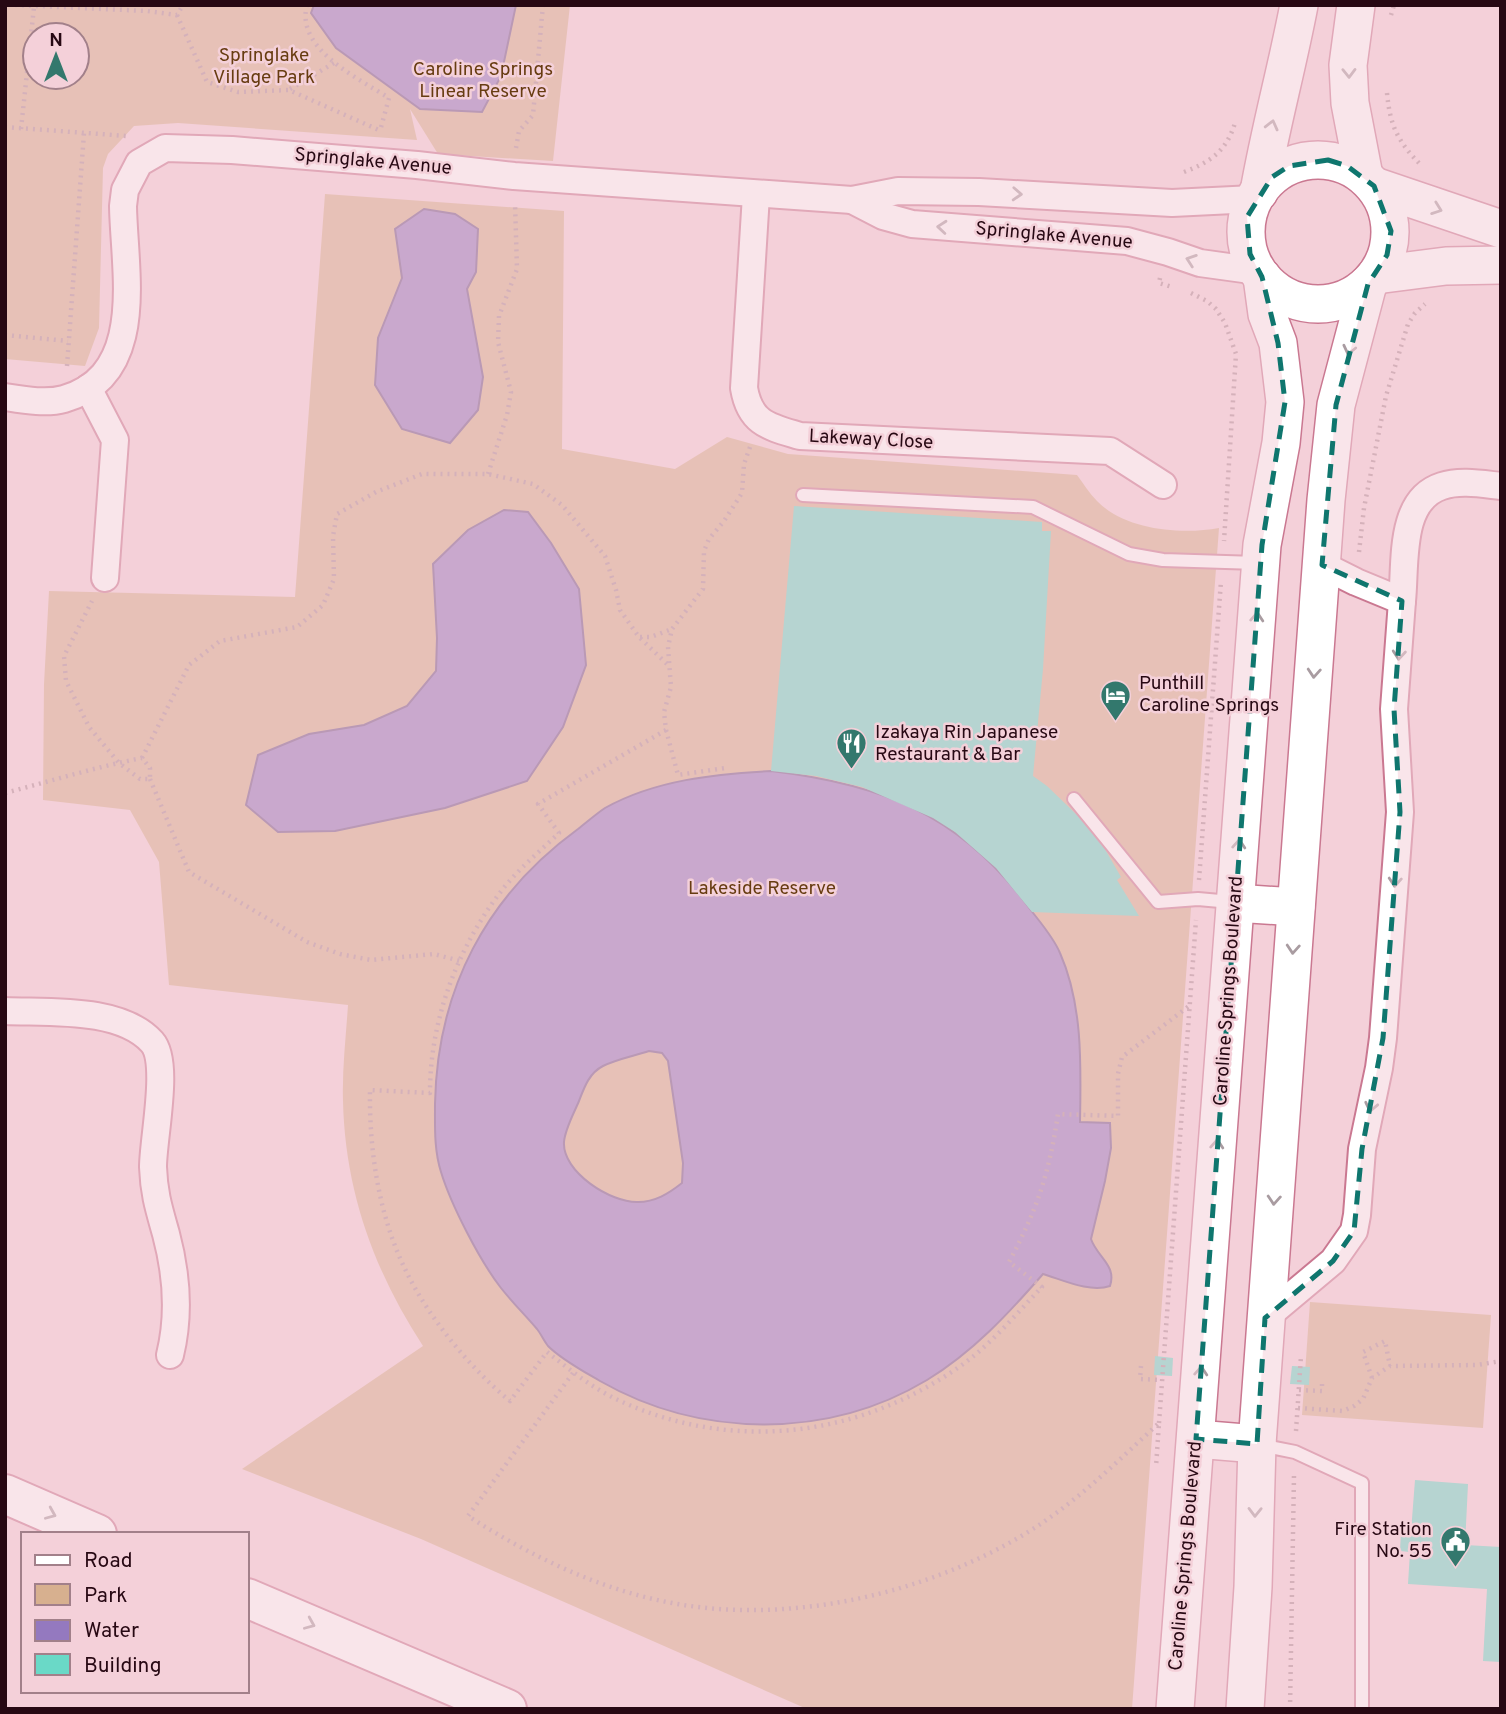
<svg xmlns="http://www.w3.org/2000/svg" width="1506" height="1714" font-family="Overpass,sans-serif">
<rect width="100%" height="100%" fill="#f4d0d9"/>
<g fill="#d7b08f" fill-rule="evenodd">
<path d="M5 5H570L553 161 438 154 410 109 417 140 178 123 134 126 108 154 103 168 99 328 85 366 5 359ZM35 35H77V77H35Z"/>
<path d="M325 194 564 211 562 449 675 469 727 437 788 454 1077 475C1083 483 1089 493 1097 501 1125 530 1181 535 1219 528L1132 1709H807L421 1539 242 1469 423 1346C374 1271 345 1191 343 1101 342 1069 346 1036 348 1005L169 985 159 862 130 810 43 800 44 684 49 591 295 597Z"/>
<path d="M1310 1302 1491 1315 1483 1428 1302 1415Z"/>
</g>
<g fill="#9479bf" stroke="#73578b" stroke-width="2" fill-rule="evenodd">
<path d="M314 5H516L501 76 482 112 420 109 336 48 311 13Z"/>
<path d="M424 209 455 214 478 229 476 272 467 289 483 377 478 410 450 443 402 429 375 385 378 338 402 278 395 229Z"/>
<path d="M504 510 528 512 551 543 579 589 586 665 563 727 527 781 445 808 335 831 278 832 246 805 258 755 309 734 364 725 407 706 436 671 437 638 433 564 468 530Z"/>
<path d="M771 771C881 784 959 814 1027 905 1038 920 1053 936 1060 953 1083 1005 1081 1066 1080 1122L1110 1123 1111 1148 1105 1181 1091 1239C1097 1257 1117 1265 1110 1286 1090 1293 1063 1280 1043 1274 1008 1314 973 1352 927 1380 827 1440 700 1438 600 1381 583 1371 562 1360 548 1346 544 1341 541 1334 537 1329 525 1315 512 1302 501 1288 480 1261 451 1205 441 1172 434 1150 435 1127 435 1104 437 990 486 896 578 829 587 822 596 814 605 808 655 780 715 774 771 771ZM649 1051 662 1053 668 1061 683 1163 682 1183C668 1194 655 1202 638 1202 611 1203 562 1172 564 1142 565 1129 574 1113 579 1101 584 1088 589 1073 603 1066 617 1059 634 1056 649 1051Z"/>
</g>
<g fill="#6ad9c7">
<path d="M794 506 1042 522V531H1051L1043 669 1033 776 1047 786 1077 815 1102 844 1121 877 1117 880 1139 916 1032 912 996 868 955 832 933 818 862 787 816 776 771 771Z"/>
<path d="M1155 1356 1173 1358 1172 1376 1154 1375Z"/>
<path d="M1292 1366 1310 1367 1309 1385 1290 1384Z"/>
<path d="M1415 1480 1468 1484 1465 1545 1501 1547V1662L1483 1661 1487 1589 1408 1584 1410 1552 1400 1551 1401 1532H1411Z"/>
</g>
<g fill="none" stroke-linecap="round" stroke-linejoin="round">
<defs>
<g id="lane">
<path d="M803 495 1033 507 1129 554 1163 560 1257 563"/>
<path d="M1074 799 1158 902 1198 899 1231 902"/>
<path d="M1260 1445 1295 1452 1362 1483V1709"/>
</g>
<g id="street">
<path d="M756 195 744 388C750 424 770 427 800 436L1110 451 1163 485"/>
<path d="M852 200 883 216 912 224 1127 241 1168 252 1200 263 1258 271"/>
<path d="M88 388 115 440 105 578"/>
<path d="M5 397C24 400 46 404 64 399 148 375 124 271 123 206L125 190 139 163 165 148 232 150 417 165 514 176 852 200 898 191 979 192 1172 203 1254 199"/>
<path d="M1402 601C1406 564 1398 500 1442 486 1460 480 1482 484 1501 486"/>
<path d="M5 1011C50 1013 120 1007 152 1042 170 1062 153 1138 153 1167 154 1194 159 1209 166 1234 177 1275 180 1314 170 1355"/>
<path d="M1265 1318 1333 1261 1354 1231 1357 1215 1362 1149 1379 1068 1383 1038 1400 812 1394 709 1402 601 1356 582 1322 565"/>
</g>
<g id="secondary">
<path d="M1356 5 1348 65 1350 103 1364 176"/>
<circle cx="1318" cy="232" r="72"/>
<path d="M1374 186 1501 229"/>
<path d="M1259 192C1270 129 1287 68 1299 5"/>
<path d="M1376 275 1446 266 1501 265"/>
<path d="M1235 903 1296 907"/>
<path d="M1196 1439 1257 1444"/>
<path d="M1175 1709 1262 545 1281 443 1285 402 1278 343 1267 314 1262 277"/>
<path d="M1245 1709 1253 1587 1257 1444 1326 500 1336 405 1368 284"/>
</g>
<g id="highway">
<path d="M5 1494 97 1534"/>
<path d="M247 1598 507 1709"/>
</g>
</defs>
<use href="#lane" stroke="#ca7891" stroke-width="16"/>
<use href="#street" stroke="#ca7891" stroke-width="30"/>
<use href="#secondary" stroke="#ca7891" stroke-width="40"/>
<use href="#highway" stroke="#ca7891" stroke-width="42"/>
<g stroke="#af8d96" stroke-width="4.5" stroke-dasharray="2 5" stroke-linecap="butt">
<path d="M15 5 147 11 177 15 183 5"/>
<path d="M307 5C295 49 358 78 389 98L380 131"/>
<path d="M177 15 207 82 238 92 289 90 381 131"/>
<path d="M1391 15 1394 5"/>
<path d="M290 89 334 63"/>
<path d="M1387 93C1390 126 1398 142 1421 165"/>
<path d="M5 127 127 136"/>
<path d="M21 129 34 7"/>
<path d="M516 148 519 131 533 115 543 5"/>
<path d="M1184 172C1210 162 1226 152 1235 123"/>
<path d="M1160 278 1159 283 1172 287"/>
<path d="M1191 293 1207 301 1216 309 1225 323 1236 354 1224 541"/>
<path d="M5 335 68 341"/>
<path d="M67 366 84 133"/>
<path d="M750 447 744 464 742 493 724 521 709 539 704 551 703 589 672 629 668 647 671 687 664 712 666 730 538 804 559 833C538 853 516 871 499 894 456 951 430 1022 430 1093L370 1090C369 1150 379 1218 407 1273 429 1318 471 1369 510 1401L547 1352C569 1369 592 1388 618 1400 734 1454 863 1437 966 1362 994 1341 1018 1312 1042 1287L1009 1262C1038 1208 1049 1173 1058 1114L1118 1116V1074L1122 1057 1189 1006"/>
<path d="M488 474 507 415 511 392 498 342 499 316 517 269 515 203"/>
<path d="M1359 552 1364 508 1386 396 1408 324 1415 313 1425 304"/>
<path d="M640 637H651L672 629"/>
<path d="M666 730 678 775 725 768"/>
<path d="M142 758 189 665 220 641 297 627 323 605 334 579 333 536 337 514 376 492 422 474H488L533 484 562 505 605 556 616 590 620 610 639 637 668 665"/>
<path d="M150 779 189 872 307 942 340 954 371 960 434 954 460 961"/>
<path d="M5 793C51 781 96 767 142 758L150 768V779H140L119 763 89 727 66 681 64 656 92 601"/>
<path d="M1199 880 1221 581"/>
<path d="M1141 1366 1140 1379 1162 1380"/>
<path d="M573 1373 468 1516C538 1561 615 1597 698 1607 813 1621 946 1587 1042 1523 1085 1494 1121 1458 1159 1423L1156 1467"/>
<path d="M1372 1378 1363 1352 1385 1341 1390 1366"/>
<path d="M1299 1390 1322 1391V1379"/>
<path d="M1298 1408 1343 1411 1354 1406 1363 1399 1372 1378 1390 1366 1477 1365 1501 1361"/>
<path d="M1159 1423 1196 920"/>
<path d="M1296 1431 1301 1356"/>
<path d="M1290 1709 1294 1475"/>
</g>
<use href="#lane" stroke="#fff" stroke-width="12"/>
<use href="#street" stroke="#fff" stroke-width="26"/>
<use href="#secondary" stroke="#fff" stroke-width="37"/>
<use href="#highway" stroke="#fff" stroke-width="38"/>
</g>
<defs><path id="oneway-chevron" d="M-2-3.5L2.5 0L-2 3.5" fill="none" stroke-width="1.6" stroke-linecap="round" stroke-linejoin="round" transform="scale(1.75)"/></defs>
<g stroke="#a99ca1">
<use href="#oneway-chevron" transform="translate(1349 73) rotate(89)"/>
<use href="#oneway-chevron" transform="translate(1272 125) rotate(-76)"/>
<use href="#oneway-chevron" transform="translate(1017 194) rotate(3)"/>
<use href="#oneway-chevron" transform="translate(1437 209) rotate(20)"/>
<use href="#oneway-chevron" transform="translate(942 227) rotate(-175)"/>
<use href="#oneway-chevron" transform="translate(1191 260) rotate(-161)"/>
<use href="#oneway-chevron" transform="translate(1349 350) rotate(103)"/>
<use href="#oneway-chevron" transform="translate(1257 617) rotate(-86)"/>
<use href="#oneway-chevron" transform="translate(1399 655) rotate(95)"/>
<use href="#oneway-chevron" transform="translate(1314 673) rotate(94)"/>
<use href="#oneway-chevron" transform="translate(1239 844) rotate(-86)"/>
<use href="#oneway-chevron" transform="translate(1395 882) rotate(94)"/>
<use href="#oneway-chevron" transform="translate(1293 949) rotate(94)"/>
<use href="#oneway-chevron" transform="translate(1371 1107) rotate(102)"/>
<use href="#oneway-chevron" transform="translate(1217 1144) rotate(-86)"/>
<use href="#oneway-chevron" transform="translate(1274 1200) rotate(94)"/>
<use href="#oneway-chevron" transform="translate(1201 1371) rotate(-86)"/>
<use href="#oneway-chevron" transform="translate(1255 1512) rotate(91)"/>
<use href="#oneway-chevron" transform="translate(51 1514) rotate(23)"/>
<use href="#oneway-chevron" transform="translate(310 1624) rotate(23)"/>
</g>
<path d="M0 0H1506V1714H0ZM1328 160 1347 166 1374 186 1391 231 1387 255 1368 284 1336 405 1322 565 1402 601 1394 709 1400 812 1383 1038 1362 1149 1354 1231 1333 1261 1265 1318 1257 1444 1196 1439 1262 545 1285 402 1278 343 1262 277 1250 254 1247 217 1272 177 1289 166Z" fill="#f4d0d9" fill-opacity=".55" fill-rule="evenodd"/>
<path fill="none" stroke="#0f766e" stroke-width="5" stroke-dasharray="14 9" stroke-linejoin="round" d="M1328 160 1347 166 1374 186 1391 231 1387 255 1368 284 1336 405 1322 565 1402 601 1394 709 1400 812 1383 1038 1362 1149 1354 1231 1333 1261 1265 1318 1257 1444 1196 1439 1262 545 1285 402 1278 343 1262 277 1250 254 1247 217 1272 177 1289 166Z"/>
<defs>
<symbol id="hotel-pin" viewBox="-11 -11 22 30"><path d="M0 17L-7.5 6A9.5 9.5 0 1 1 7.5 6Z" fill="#33786d" stroke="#f4d0d9"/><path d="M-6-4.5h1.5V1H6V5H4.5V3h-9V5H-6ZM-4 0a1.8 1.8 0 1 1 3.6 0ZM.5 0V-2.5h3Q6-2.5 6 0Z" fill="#fff"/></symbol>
<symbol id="restaurant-pin" viewBox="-11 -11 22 30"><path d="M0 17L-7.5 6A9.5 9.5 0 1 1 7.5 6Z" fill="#33786d" stroke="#f4d0d9"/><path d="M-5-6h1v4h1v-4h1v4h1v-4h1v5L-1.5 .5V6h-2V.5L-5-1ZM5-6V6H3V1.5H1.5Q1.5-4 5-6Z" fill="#fff"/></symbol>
<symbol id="civic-pin" viewBox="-11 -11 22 30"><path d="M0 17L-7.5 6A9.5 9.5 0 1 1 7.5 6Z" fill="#33786d" stroke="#f4d0d9"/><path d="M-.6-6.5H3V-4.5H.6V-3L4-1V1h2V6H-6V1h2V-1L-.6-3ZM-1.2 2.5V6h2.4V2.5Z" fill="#fff"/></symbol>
</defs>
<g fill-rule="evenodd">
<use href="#hotel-pin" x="1098" y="678" width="35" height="47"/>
<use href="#restaurant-pin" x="834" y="726" width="35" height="47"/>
<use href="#civic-pin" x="1438" y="1524" width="35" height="47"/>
</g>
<g text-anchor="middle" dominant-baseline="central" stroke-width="5" stroke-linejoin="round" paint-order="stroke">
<g font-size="19" fill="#673c11" stroke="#f4d0d9">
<text x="264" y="56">Springlake<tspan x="264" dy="22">Village Park</tspan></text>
<text x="483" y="70">Caroline Springs<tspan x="483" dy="22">Linear Reserve</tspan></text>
<text x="762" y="889">Lakeside Reserve</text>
</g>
<g font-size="19" fill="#270813" stroke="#f4d0d9">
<text transform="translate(373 162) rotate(5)">Springlake Avenue</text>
<text transform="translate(1054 236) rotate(5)">Springlake Avenue</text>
<text transform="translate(871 440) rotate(3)">Lakeway Close</text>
<text transform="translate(1229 991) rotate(-86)">Caroline Springs Boulevard</text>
<text transform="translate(1186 1556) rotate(-85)">Caroline Springs Boulevard</text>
</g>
<g font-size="19" fill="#270813" stroke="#f4d0d9" text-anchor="start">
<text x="1139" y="684">Punthill<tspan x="1139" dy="22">Caroline Springs</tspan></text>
<text x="875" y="733">Izakaya Rin Japanese<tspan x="875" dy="22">Restaurant &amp; Bar</tspan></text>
<text x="1432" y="1530" text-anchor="end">Fire Station<tspan x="1432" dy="22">No. 55</tspan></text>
</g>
</g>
<rect width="1506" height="1714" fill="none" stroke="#270813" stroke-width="14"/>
<rect x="21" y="1532" width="228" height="161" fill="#f4d0d9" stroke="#a2808a" stroke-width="2"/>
<rect x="35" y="1555" width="35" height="10" fill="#ffffff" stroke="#a2808a" stroke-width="2"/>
<text x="84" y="1567" font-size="21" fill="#270813">Road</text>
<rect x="35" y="1584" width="35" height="21" fill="#d7b08f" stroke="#a2808a" stroke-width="2"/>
<text x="84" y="1602" font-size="21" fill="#270813">Park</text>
<rect x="35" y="1620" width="35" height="21" fill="#9479bf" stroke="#a2808a" stroke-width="2"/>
<text x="84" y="1637" font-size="21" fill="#270813">Water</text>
<rect x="35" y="1654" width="35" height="21" fill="#6ad9c7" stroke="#a2808a" stroke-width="2"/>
<text x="84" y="1672" font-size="21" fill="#270813">Building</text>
<g transform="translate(56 56)"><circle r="33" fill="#f4d0d9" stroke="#a2808a" stroke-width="2"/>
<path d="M0-5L12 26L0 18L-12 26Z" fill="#33786d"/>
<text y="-10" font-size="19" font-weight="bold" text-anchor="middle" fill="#270813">N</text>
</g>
</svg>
